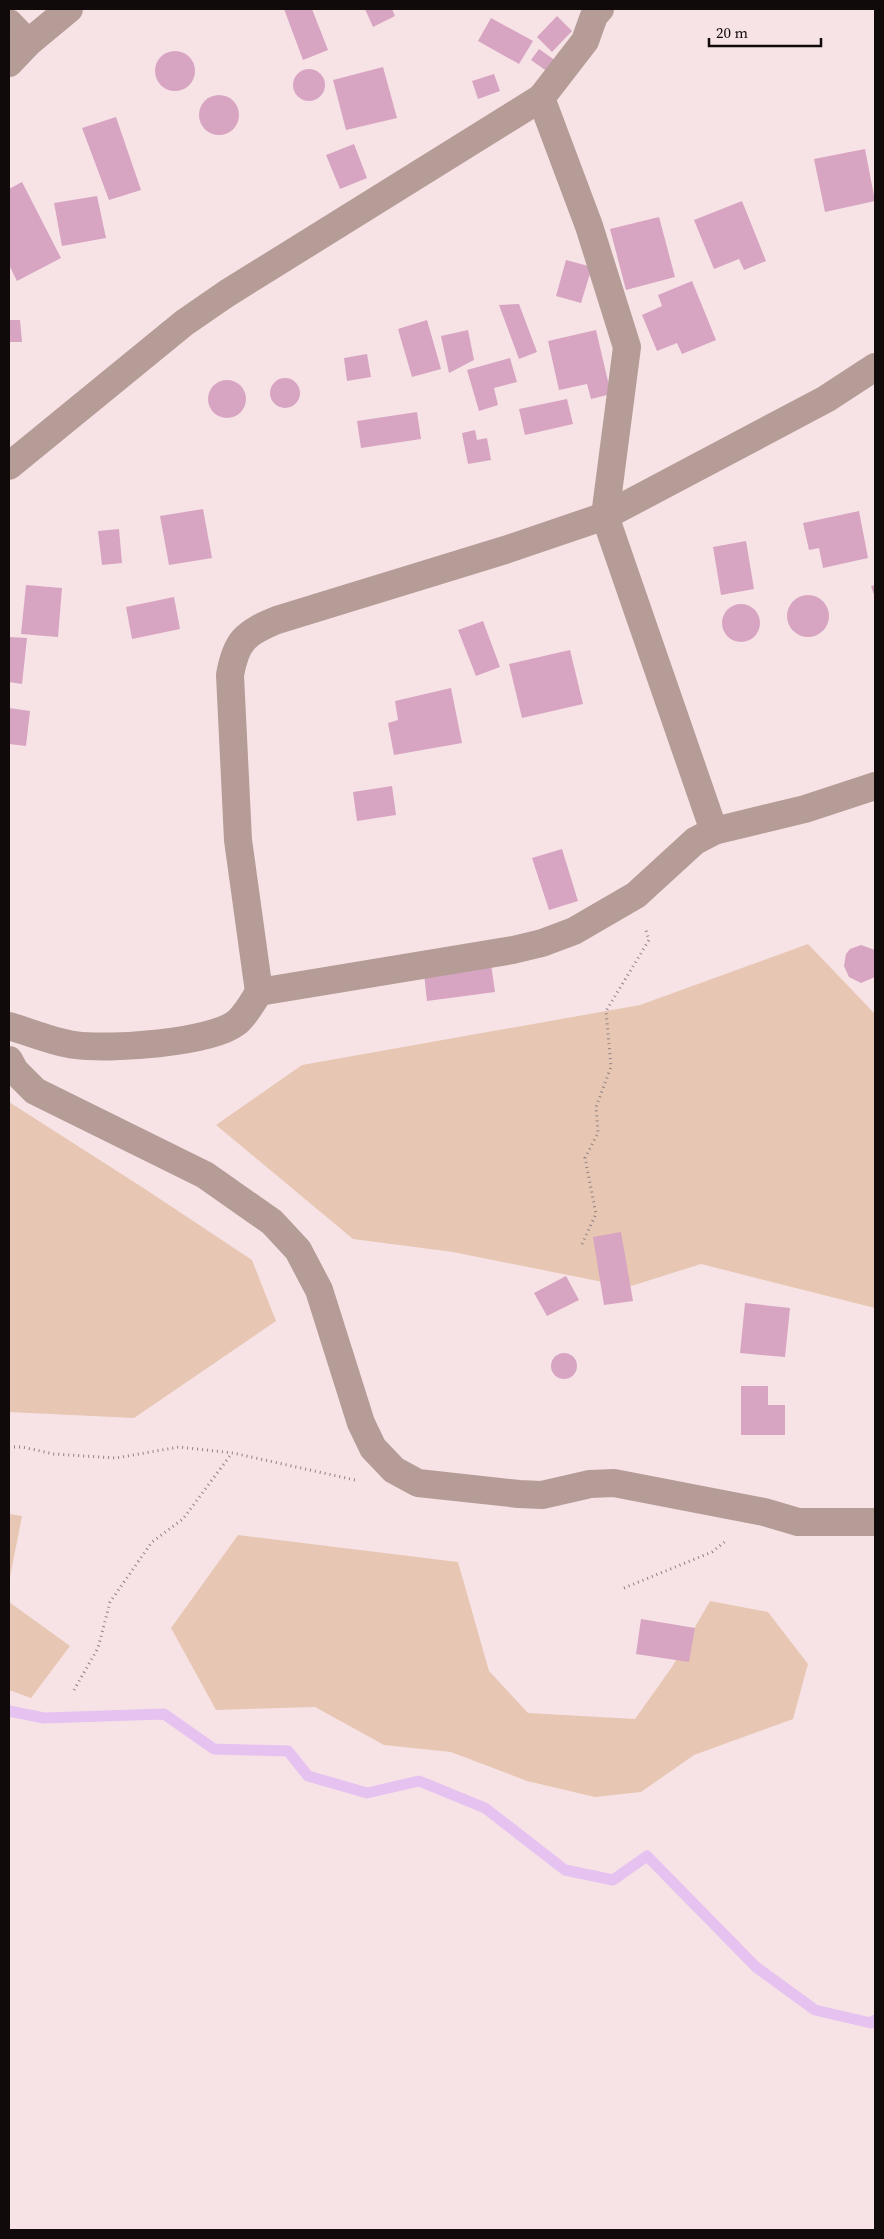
<svg xmlns="http://www.w3.org/2000/svg" width="884" height="2239" font-family="'Source Serif 4',serif">
<rect width="100%" height="100%" fill="#f7e3e6"/>
<g fill="#e7c7b3">
<path d="M808 944 875 1014V1308L701 1264 628 1287 453 1252 353 1239 216 1125 302 1065 640 1005Z"/>
<path d="M9 1102 145 1189 252 1260 276 1321 134 1418 9 1412Z"/>
<path d="M9 1514 22 1516 9 1582Z"/>
<path d="M238 1535 458 1562 489 1671 528 1713 635 1719 672 1667 710 1601 768 1612 808 1664 793 1719 694 1755 641 1792 595 1797 527 1781 451 1752 384 1745 315 1707 216 1710 171 1628Z"/>
<path d="M9 1602 70 1646 31 1698 9 1690Z"/>
</g>
<g fill="none" stroke-linecap="round" stroke-linejoin="round">
<path stroke="#e5c2f0" stroke-width="11" d="M9 1711 44 1718 164 1714 214 1749 288 1751 308 1776 367 1793 419 1781 485 1808 565 1870 613 1880 647 1856 756 1967 815 2010 871 2023 875 2020"/>
</g>
<g fill="#d7a4c2">
<path d="M284 9H312L328 50 303 60Z"/>
<path d="M365 9H392L395 16 373 27Z"/>
<path d="M557 16 572 31 552 52 537 37Z"/>
<path d="M491 18 533 41 519 64 478 41Z"/>
<path d="M539 49 556 61 548 72 531 60Z"/>
<circle cx="175" cy="71" r="20"/>
<path d="M383 67 397 118 346 130 333 80Z"/>
<circle cx="309" cy="85" r="16"/>
<path d="M494 74 500 91 478 99 472 81Z"/>
<circle cx="219" cy="115" r="20"/>
<path d="M116 117 141 190 109 200 82 128Z"/>
<path d="M354 144 367 178 340 189 326 155Z"/>
<path d="M865 149 875 201 825 212 814 159Z"/>
<path d="M22 182 61 258 17 281 9 265V189Z"/>
<path d="M97 196 106 238 62 246 54 203Z"/>
<path d="M742 201 766 261 744 270 739 259 714 269 694 220Z"/>
<path d="M659 217 675 277 626 290 610 229Z"/>
<path d="M566 260 592 267 581 303 556 296Z"/>
<path d="M692 281 716 340 682 354 677 343 657 351 642 315 662 306 658 295Z"/>
<path d="M519 304 537 352 519 359 499 305Z"/>
<path d="M9 320H20L22 342H9Z"/>
<path d="M427 320 441 369 412 377 398 329Z"/>
<path d="M468 330 474 360 449 373 441 336Z"/>
<path d="M596 330 611 394 591 399 587 384 559 390 548 341Z"/>
<path d="M367 354 371 377 347 381 344 358Z"/>
<path d="M510 358 517 382 494 388 498 405 479 411 467 370Z"/>
<circle cx="285" cy="393" r="15"/>
<circle cx="227" cy="399" r="19"/>
<path d="M567 399 573 424 525 435 519 409Z"/>
<path d="M417 412 421 439 361 448 357 421Z"/>
<path d="M475 430 477 440 487 438 491 460 468 464 462 433Z"/>
<path d="M203 509 212 558 169 565 160 516Z"/>
<path d="M859 511 868 558 823 568 819 548 809 550 803 523Z"/>
<path d="M119 529 122 563 102 565 98 531Z"/>
<path d="M746 541 754 589 721 595 713 547Z"/>
<path d="M26 585 62 588 58 637 21 634Z"/>
<path d="M875 585V598L871 586Z"/>
<circle cx="808" cy="616" r="21"/>
<path d="M174 597 180 629 132 639 126 607Z"/>
<circle cx="741" cy="623" r="19"/>
<path d="M483 621 500 667 476 676 458 630Z"/>
<path d="M9 637 27 638 22 684 9 682Z"/>
<path d="M570 650 583 704 522 718 509 664Z"/>
<path d="M451 688 462 743 394 755 388 723 398 720 395 701Z"/>
<path d="M9 708 30 711 26 746 9 744Z"/>
<path d="M392 786 396 815 357 821 353 792Z"/>
<path d="M562 849 578 901 549 910 532 858Z"/>
<path d="M861 945 875 950V977L861 983 849 977 844 966 846 954 850 949Z"/>
<path d="M491 964 495 992 427 1001 424 973Z"/>
<path d="M621 1232 633 1301 604 1305 593 1237Z"/>
<path d="M566 1276 579 1300 547 1316 534 1293Z"/>
<path d="M745 1303 790 1308 785 1357 740 1353Z"/>
<circle cx="564" cy="1366" r="13"/>
<path d="M741 1386H768V1405H785V1435H741Z"/>
<path d="M641 1619 695 1628 689 1662 636 1654Z"/>
</g>
<g fill="none" stroke-linecap="round" stroke-linejoin="round">
<g stroke="#8f8284" stroke-width="3" stroke-dasharray="1 4" stroke-linecap="butt">
<path d="M582 1244 596 1214 585 1158 598 1133 596 1107 611 1067 606 1011 649 940 645 927"/>
<path d="M9 1447H22L54 1454 116 1458 179 1447 233 1453 355 1480"/>
<path d="M624 1588 712 1552 727 1540"/>
<path d="M74 1690 98 1648 110 1602 152 1542 183 1519 232 1453"/>
</g>
<g stroke="#b69c97" stroke-width="28">
<path d="M9 23 28 43"/>
<path d="M9 63 28 43 69 9"/>
<path d="M541 98 585 41 594 16 600 9"/>
<path d="M9 466 184 323 226 294 541 98 589 226 627 347 605 516 714 831"/>
<path d="M259 992 238 840 230 675C236 641 245 633 277 620L505 550 605 516 826 399 875 367"/>
<path d="M9 1026C30 1032 53 1042 75 1045 109 1050 210 1043 236 1023 245 1016 253 1002 259 992L513 950 542 943 574 931 636 895 695 841 714 831 805 809 875 786"/>
<path d="M9 1060 15 1071 35 1091 205 1175 272 1222 298 1250 319 1290 361 1423 373 1448 394 1470 418 1483 519 1494 542 1495 590 1484 614 1483 764 1512 798 1522H875"/>
</g>
</g>
<rect width="884" height="2239" fill="none" stroke="#100a0b" stroke-width="20"/>
<path d="M709 38v8h112v-8" fill="none" stroke="#100a0b" stroke-width="2.5"/>
<text x="716" y="38" font-size="15" fill="#100a0b" stroke="#f7e3e6" stroke-width="4" paint-order="stroke">20 m</text>
</svg>
